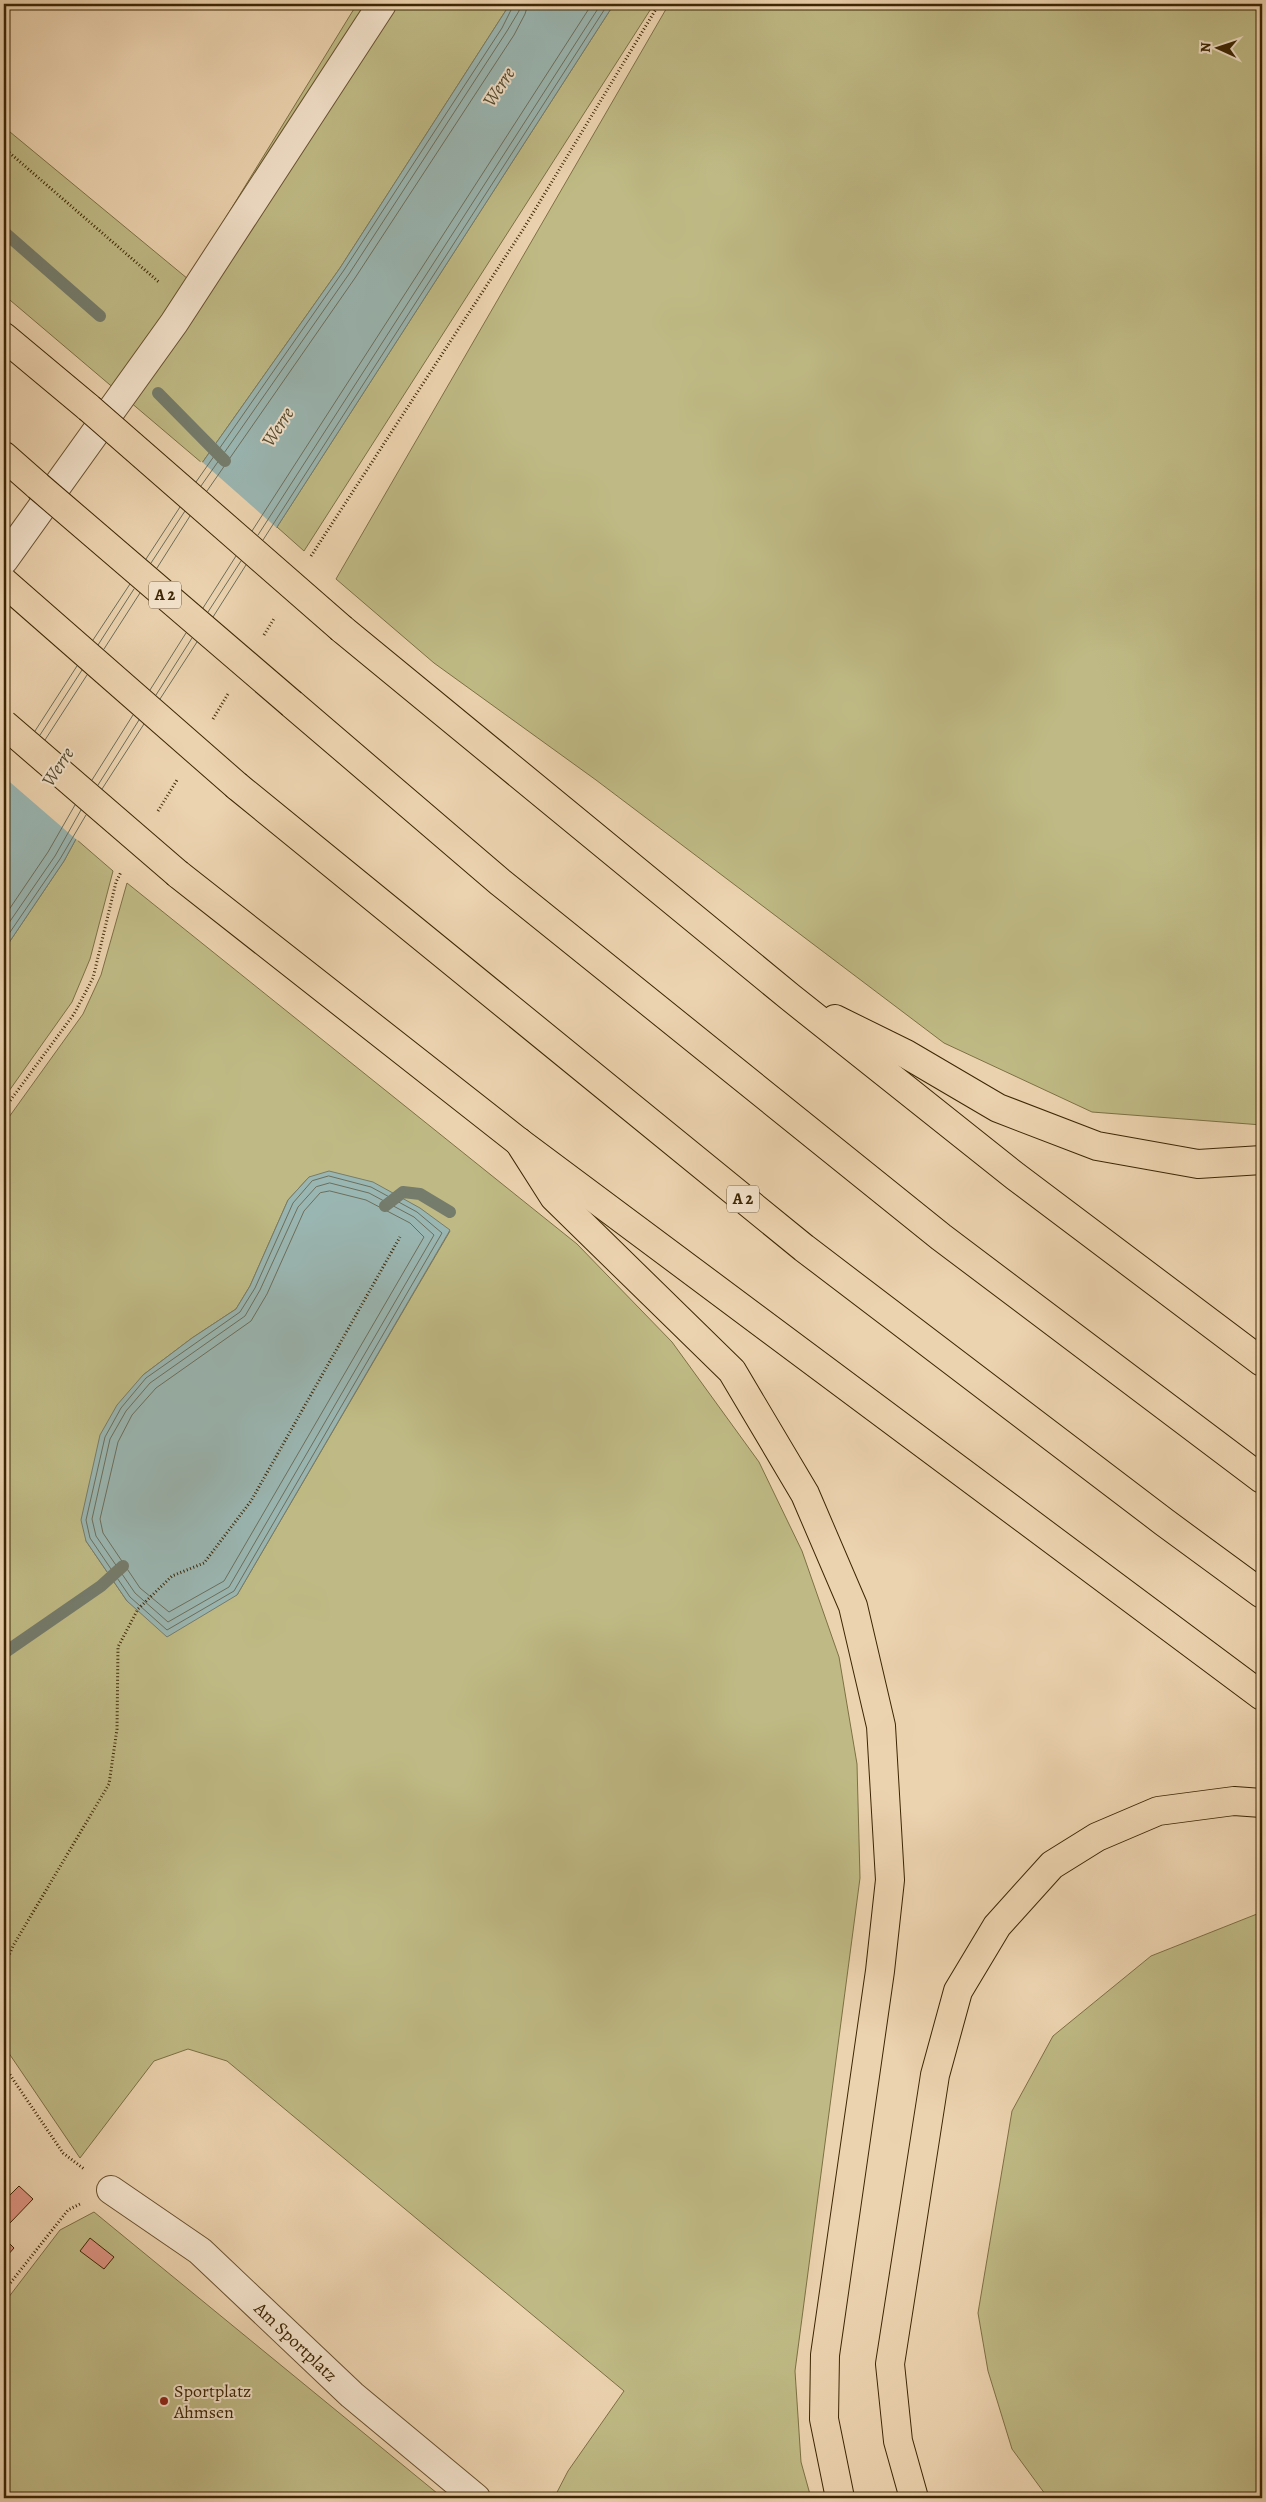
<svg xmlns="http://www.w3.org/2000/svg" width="1266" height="2502" font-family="Alegreya,serif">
<rect width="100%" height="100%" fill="#ecd3af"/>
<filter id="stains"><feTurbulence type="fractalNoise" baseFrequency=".004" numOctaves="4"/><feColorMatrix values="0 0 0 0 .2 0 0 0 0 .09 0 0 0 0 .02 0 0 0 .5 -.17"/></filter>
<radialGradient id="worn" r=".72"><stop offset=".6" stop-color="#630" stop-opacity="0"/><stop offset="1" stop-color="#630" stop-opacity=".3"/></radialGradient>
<g fill="#bfba85" stroke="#7e7044" fill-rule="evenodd">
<path d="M357 4H510L340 268 202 463 4 295V127L188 279Z"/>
<path d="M614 4H654L304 551 277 527Z"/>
<path d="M669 4H1262V1125L1092 1112 944 1043 596 780 434 663 336 579Z"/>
<path d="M76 839 113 871 90 959 72 1002 4 1098V950L64 861Z"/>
<path d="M127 883 577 1244 672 1342 759 1462 802 1551 839 1657 857 1764 860 1878 795 2371 801 2462 811 2498H554L568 2471 624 2391 227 2061 188 2049 154 2061 80 2158 4 2046V1124L83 1014 101 975ZM309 1177 450 1231 237 1595 138 1609 127 1601 86 1541 143 1375 192 1338 236 1309 250 1286 288 1200Z"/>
<path d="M1262 1912V2498H1048L1012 2449 988 2371 978 2313 1012 2111 1053 2036 1151 1956Z"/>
<path d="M94 2212 443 2498H4V2293L8 2298 60 2230Z"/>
</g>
<g fill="#9ab6b2" stroke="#757c6c">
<path d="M510 4H614L76 839 64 861 4 950V769L202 463 340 268Z"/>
<path d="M329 1171 373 1182 420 1208 450 1230 237 1595 167 1637 127 1601 86 1541 81 1520 100 1435 117 1405 143 1375 192 1338 236 1309 250 1286 288 1200 309 1177Z"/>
</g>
<path fill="#ecd3af" d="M201 461 278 529 78 841 4 777V765Z"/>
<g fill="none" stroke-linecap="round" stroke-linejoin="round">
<g stroke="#6c6e5b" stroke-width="1">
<path d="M196 482 344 270 502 28 514 4"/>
<path d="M201 486 349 274 507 31 519 11 520 4"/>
<path d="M207 491 355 278 514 35 525 14 528 4"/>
<path d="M252 531 592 4"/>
<path d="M258 535 601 4"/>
<path d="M263 540 608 4"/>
<path d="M146 559 180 507"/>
<path d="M151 563 185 511"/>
<path d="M157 568 190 516"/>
<path d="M203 608 236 556"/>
<path d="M208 612 241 561"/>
<path d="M213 617 246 565"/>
<path d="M93 640 130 584"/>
<path d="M98 645 134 589"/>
<path d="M104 649 140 593"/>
<path d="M150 690 186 633"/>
<path d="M156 695 192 638"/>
<path d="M160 699 197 642"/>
<path d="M35 731 77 666"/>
<path d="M40 735 82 670"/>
<path d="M45 740 87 675"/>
<path d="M92 780 133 715"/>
<path d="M98 785 139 720"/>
<path d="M102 789 144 724"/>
<path d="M4 917 48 852 75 805"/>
<path d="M4 930 55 856 81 810"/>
<path d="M4 941 60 859 86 815"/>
<path d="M329 1176 371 1187 417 1212 442 1233 234 1591 167 1630 130 1597 90 1538 86 1520 105 1437 121 1408 146 1378 240 1312 255 1288 293 1203 312 1181Z"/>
<path d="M330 1183 369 1193 414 1217 434 1235 229 1587 168 1622 135 1593 96 1536 92 1519 110 1439 126 1411 150 1383 245 1316 260 1290 298 1207 316 1187Z"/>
<path d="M330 1191 366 1200 410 1223 424 1237 224 1581 169 1612 140 1588 103 1533 100 1519 118 1442 132 1415 156 1388 251 1321 267 1294 304 1211 320 1193Z"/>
</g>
<g stroke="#757c6c" stroke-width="12">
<path d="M4 232 100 316"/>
<path d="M158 393 225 461"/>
<path d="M385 1206 403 1192 420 1194 450 1212"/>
<path d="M4 1653 101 1586 123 1566"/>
</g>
</g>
<g fill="#dd9382" stroke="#3d2604">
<path d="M19 2186 33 2199 10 2223 4 2217V2201Z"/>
<path d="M4 2238 14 2248 7 2256H4Z"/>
<path d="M90 2238 114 2257 104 2269 80 2251Z"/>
</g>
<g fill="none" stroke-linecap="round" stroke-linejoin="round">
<defs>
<g id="minor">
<path d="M4 560 174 323 382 4"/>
<path id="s1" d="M111 2190 200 2251 352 2395 476 2498"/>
</g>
<g id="motorway">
<path d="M4 337 89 408"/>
<path d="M4 456 38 486"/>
<path d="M342 629 790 997 1015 1176 1262 1362"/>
<path d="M292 704 500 882 941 1237 1262 1479"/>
<path d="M237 786 804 1248 1164 1522 1262 1594"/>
<path d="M178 874 519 1142 1262 1696"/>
<path d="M835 1019 906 1054 998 1108 1097 1146 1198 1164 1262 1160"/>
<path d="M519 1142 554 1197 732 1371 805 1494 853 1606 881 1726 890 1880 880 1971 825 2355 824 2419 840 2498"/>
<path d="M914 2498 898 2441 890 2364 935 2075 958 1991 997 1926 1052 1865 1097 1837 1158 1811 1234 1801 1262 1803"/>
</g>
</defs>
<use href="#minor" stroke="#69512f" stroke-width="30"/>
<use href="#motorway" stroke="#3d2604" stroke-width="30"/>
<g stroke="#3d2604" stroke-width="3" stroke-dasharray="1 2.5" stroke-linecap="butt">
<path d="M4 148 160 283"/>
<path d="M311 556 524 228 659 4"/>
<path d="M264 635 275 617"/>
<path d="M213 719 228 694"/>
<path d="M158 811 177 780"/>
<path d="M4 1109 74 1014 93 978 116 882 121 872"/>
<path d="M4 1967 13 1946 109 1784 117 1729 118 1647 138 1609 172 1576 204 1563 251 1501 400 1237"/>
<path d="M4 2066 63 2153 84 2169"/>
<path d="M4 2291 68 2210 80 2204"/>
</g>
<use href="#minor" stroke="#f3e2cb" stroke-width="28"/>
<use href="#motorway" stroke="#ecd3af" stroke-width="28"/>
<defs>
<g id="motorway-bridge">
<path d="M89 408 342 629"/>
<path d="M38 486 292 704"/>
<path d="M4 582 237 786"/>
<path d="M4 724 178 874"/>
</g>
</defs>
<use href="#motorway-bridge" stroke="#3d2604" stroke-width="30" stroke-linecap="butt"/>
<use href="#motorway-bridge" stroke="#ecd3af" stroke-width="28"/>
</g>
<circle fill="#8f2418" stroke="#f3e2cb" stroke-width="2" cx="164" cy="2401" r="5"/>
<g text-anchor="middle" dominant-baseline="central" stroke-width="4" stroke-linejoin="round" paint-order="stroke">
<g fill="#f3e2cb" stroke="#745e40" stroke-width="1">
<rect x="149" y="581.5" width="32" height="27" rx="4"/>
<rect x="727" y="1185.5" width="32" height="27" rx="4"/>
</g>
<g font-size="16" font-weight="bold" fill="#3d2604">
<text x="165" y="595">A 2</text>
<text x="743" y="1199">A 2</text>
</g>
<g font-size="18" fill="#3d2604" stroke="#f3e2cb">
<text stroke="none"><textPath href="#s1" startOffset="240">Am Sportplatz</textPath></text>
</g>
<g font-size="18" fill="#3d2604" stroke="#f3e2cb" text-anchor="start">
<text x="174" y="2391">Sportplatz<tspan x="174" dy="21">Ahmsen</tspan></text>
</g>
<g font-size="19" font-style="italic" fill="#544a30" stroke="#f3e2cb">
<text transform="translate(499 87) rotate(-57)">Werre</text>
<text transform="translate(278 427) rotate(-57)">Werre</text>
<text transform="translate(58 767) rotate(-57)">Werre</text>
</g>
</g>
<rect width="1266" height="2502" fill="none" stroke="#ecd3af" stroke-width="20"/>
<rect x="5" y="5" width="1256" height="2492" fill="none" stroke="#3d2604" stroke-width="2.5"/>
<rect x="10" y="10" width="1246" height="2482" fill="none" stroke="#3d2604"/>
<g transform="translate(1218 48) rotate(273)" stroke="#f3e2cb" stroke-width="4" paint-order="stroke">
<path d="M0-4L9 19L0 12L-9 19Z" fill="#3d2604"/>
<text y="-8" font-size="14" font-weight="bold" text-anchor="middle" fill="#3d2604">N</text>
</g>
<rect width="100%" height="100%" filter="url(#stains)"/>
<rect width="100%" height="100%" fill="url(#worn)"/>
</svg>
